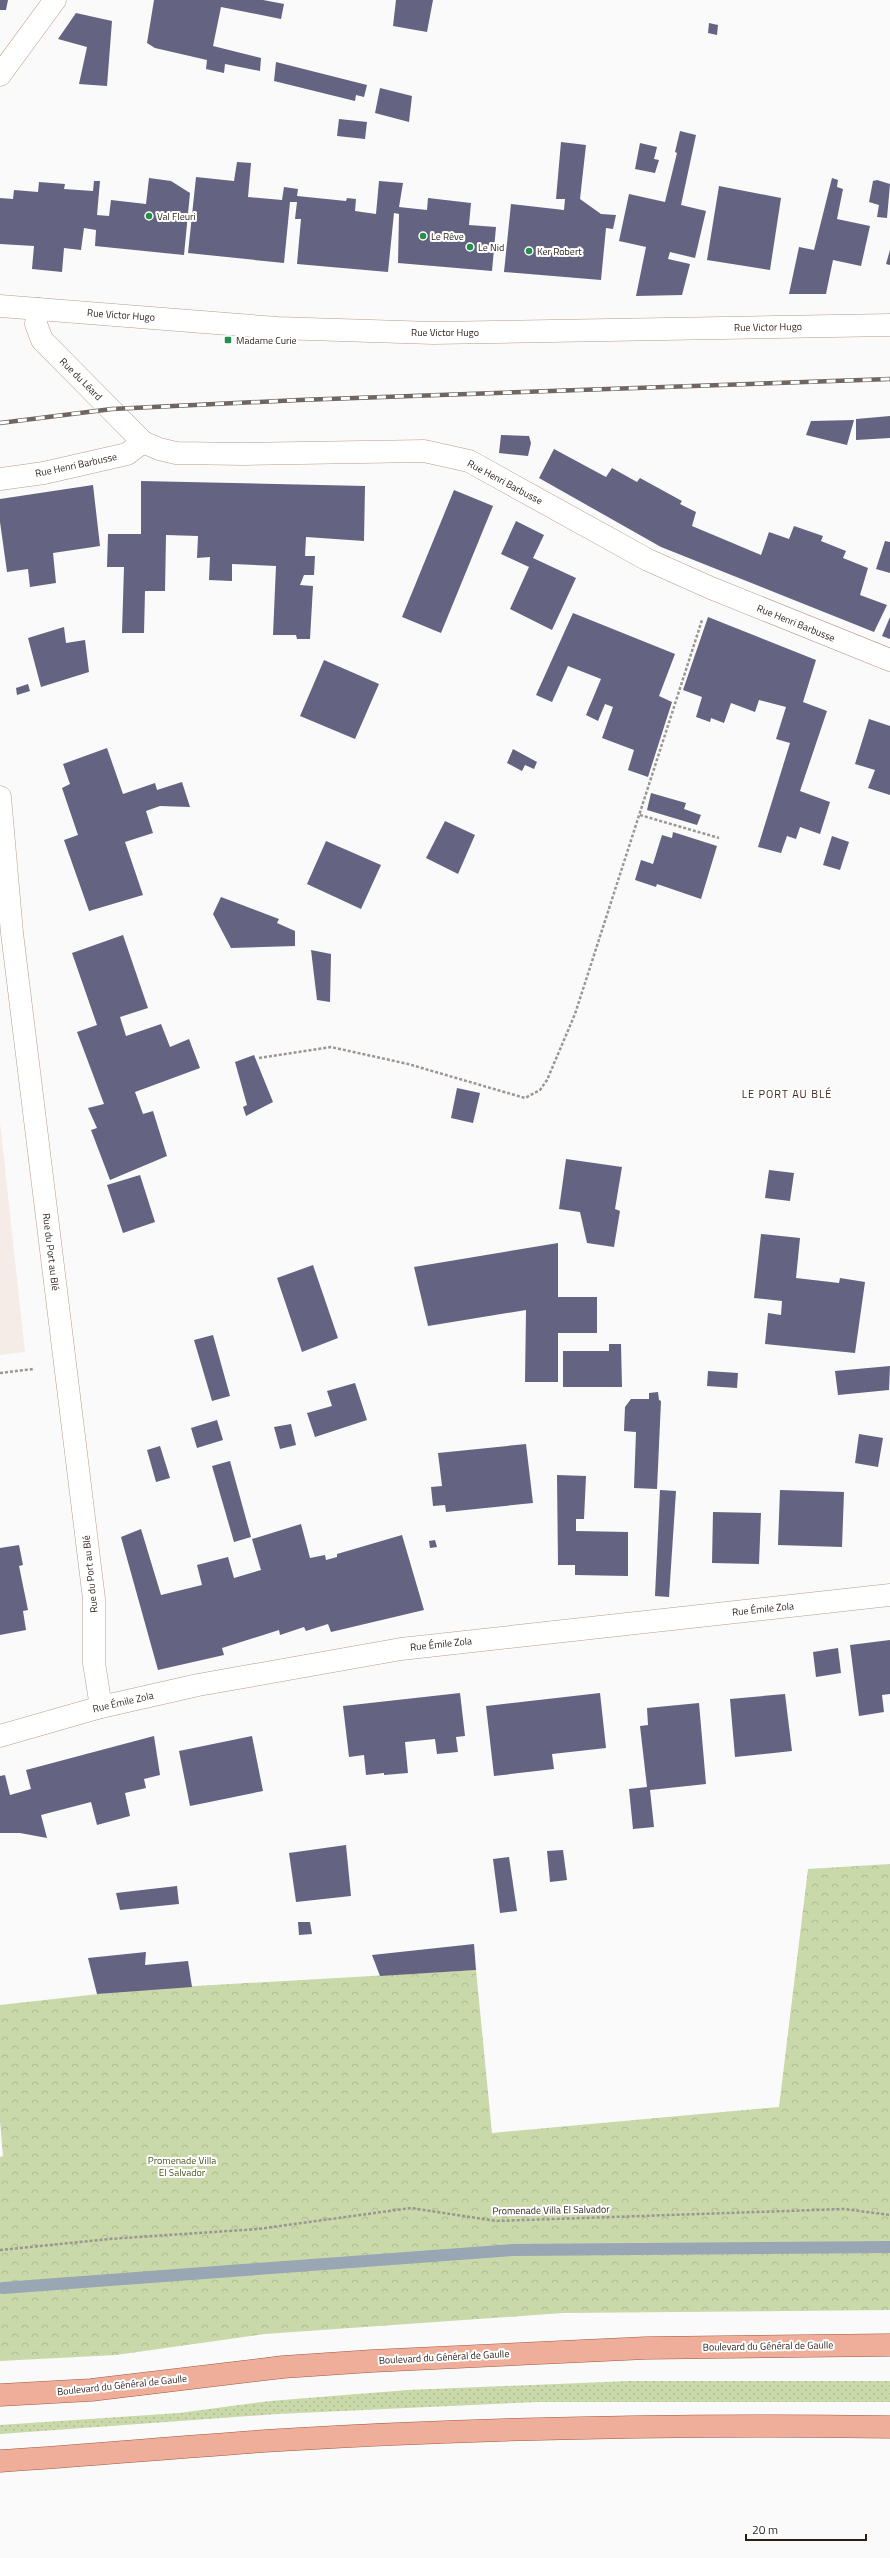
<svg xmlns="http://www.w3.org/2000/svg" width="890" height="2558" font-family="'Titillium Web',sans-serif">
<defs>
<pattern id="grass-dots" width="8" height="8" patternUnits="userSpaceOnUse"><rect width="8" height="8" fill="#cad9a9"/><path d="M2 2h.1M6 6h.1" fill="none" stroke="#aeba91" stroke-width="1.8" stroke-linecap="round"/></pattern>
<pattern id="park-crowns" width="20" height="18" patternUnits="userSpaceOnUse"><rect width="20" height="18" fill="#cad9a9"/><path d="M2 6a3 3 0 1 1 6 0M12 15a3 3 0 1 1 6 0" fill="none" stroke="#aeba91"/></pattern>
</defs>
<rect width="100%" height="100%" fill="#fafafa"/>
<path fill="#f5ece8" d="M0 1122 25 1352 0 1355Z"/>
<path fill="url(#grass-dots)" d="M629 2381H890V2402H537L277 2414 0 2434V2425L179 2413 270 2401 408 2390Z"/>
<path fill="url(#park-crowns)" d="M890 1864V2310L563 2313 265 2334 116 2355 0 2361V2157L3 2156 0 2121V2005L144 1989 476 1970 492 2133 779 2107 808 1869Z"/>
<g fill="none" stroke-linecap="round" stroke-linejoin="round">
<path stroke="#99a6b4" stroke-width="12" d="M3 2288 512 2250 890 2247"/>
</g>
<g fill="#646381">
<path d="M0 0H8L6 10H0Z"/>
<path d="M154 0H263L284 4 281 19 221 7 213 46 261 58 260 71 225 64 224 73 206 69 207 60 155 48 147 43Z"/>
<path d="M396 0H433L427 32 393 26Z"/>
<path d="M76 13 112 21 107 86 79 84 87 47 58 39Z"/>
<path d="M709 23 718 25 717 35 708 33Z"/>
<path d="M276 62 367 85 364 97 356 95 355 101 274 81Z"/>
<path d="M380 88 412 96 409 122 375 113Z"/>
<path d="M339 119 367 122 365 139 337 136Z"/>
<path d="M680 131 696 135 681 205 706 211 695 258 670 252 668 259 690 264 682 295 636 296 646 247 619 241 629 194 665 202 677 153 675 152Z"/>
<path d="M561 142 586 145 580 199 601 214 616 215 613 229 606 228 601 280 504 272 511 204 564 210 565 199H556Z"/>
<path d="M640 143 657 147 654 159 659 160 655 173 635 169Z"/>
<path d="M237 162 251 163 248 197 282 200 284 187 298 189 297 196 346 201 347 198 356 199 355 211 376 214 379 181 403 183 399 207 427 210 428 198 471 203 469 225 496 227 492 271 398 263 399 214 394 213 388 272 297 264 301 219H295L297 202H290L284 263 188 253 196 177 234 181Z"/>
<path d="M149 178 171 181 190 193 184 255 95 246 96 230 84 228 81 250 64 248 62 272 32 269 34 246 0 244V198L13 199 14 190 38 192 39 182 65 184 64 189 93 191 94 181H100L97 215 109 216 111 200 146 204Z"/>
<path d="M832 178 838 180 837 187 843 189 837 219 870 226 861 266 833 260 826 294H789L799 247 814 250Z"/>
<path d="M877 180 890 184 887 218 877 217 879 205 869 202 873 181Z"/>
<path d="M719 186 781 198 770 270 707 260Z"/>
<path d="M890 250V265L886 264Z"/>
<path d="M890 416V438L856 440V419Z"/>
<path d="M854 420 847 445 806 435 811 421Z"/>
<path d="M501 435 529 436 531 443 528 456 499 453Z"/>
<path d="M554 449 606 477 612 468 637 482 640 478 682 501 680 504 696 512 692 526 761 555 769 532 789 539 794 526 823 536 821 541 846 551 843 558 868 568 860 595 887 605 874 632 661 547 539 478Z"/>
<path d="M141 481 365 486 364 541 306 537 305 556H315L314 575H304L300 585 313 586 310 639H297L296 635H273L276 566 232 564V581L209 580 210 557 197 558 198 536 166 535 165 591H145L144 633H122L124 567H107L108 534H141Z"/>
<path d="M93 485 100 546 53 553 56 583 30 587 28 569 7 572 0 522V499Z"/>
<path d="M454 490 493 506 441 633 402 617Z"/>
<path d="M516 521 544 535 533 558 576 578 552 630 510 609 529 567 501 554Z"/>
<path d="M885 541 890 542V573L876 569Z"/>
<path d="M573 613 675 654 659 696 672 702 648 777 628 770 634 750 602 738 613 707 605 704 598 721 586 715 601 679 568 666 552 702 536 695Z"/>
<path d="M708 617 816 660 803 702 827 711 800 791 830 802 820 834 800 827 796 839 787 836 781 853 758 847 790 743 776 739 786 707 759 700 755 712 731 703 724 723 711 718 710 722 696 717 702 697 683 690Z"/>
<path d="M890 617V639L882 636Z"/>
<path d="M64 627 66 643 85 640 89 672 41 687 28 638Z"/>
<path d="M324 660 379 684 355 739 300 716Z"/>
<path d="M28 684 30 691 17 695 16 688Z"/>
<path d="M869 719 890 726V795L868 788 875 770 855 764Z"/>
<path d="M107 748 123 794 155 783 157 790 182 782 190 807 160 806 146 811 153 833 125 842 143 895 89 911 64 840 78 835 62 788 70 784 63 764Z"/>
<path d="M513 749 537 762 534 769 525 765 522 771 507 763Z"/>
<path d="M651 793 686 803 684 809 701 815 697 825 647 810Z"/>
<path d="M445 821 475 835 458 874 426 858Z"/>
<path d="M673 832 717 846 701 899 657 884 656 887 635 880 641 860 653 864 662 835 672 838Z"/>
<path d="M832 836 849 842 840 870 823 865Z"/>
<path d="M326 841 381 865 361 909 307 884Z"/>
<path d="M221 897 279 919 277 923 295 931V946L231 948 213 914Z"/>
<path d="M123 935 148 1008 120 1017 126 1036 161 1024 170 1047 189 1039 200 1068 135 1092 143 1114 153 1111 167 1156 110 1180 91 1130 97 1128 88 1108 104 1104 77 1032 97 1025 72 953Z"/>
<path d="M311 950 331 954 330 1002 317 1000Z"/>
<path d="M254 1055 273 1102 246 1116 243 1107 247 1105 235 1062Z"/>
<path d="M457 1088 480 1093 473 1123 451 1118Z"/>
<path d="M566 1159 622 1167 615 1209 620 1211 614 1247 587 1243 580 1212 559 1209Z"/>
<path d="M769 1170 794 1173 790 1201 765 1198Z"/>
<path d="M140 1175 155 1222 123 1233 107 1185Z"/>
<path d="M761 1234 800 1238 796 1278 839 1283 840 1278 865 1282 855 1353 765 1344 768 1313 781 1315 782 1301 754 1298Z"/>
<path d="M558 1243V1297H597V1333H558V1382H525L526 1310 428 1326 414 1267Z"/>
<path d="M313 1265 338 1338 302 1352 277 1278Z"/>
<path d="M213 1335 230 1396 212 1401 194 1340Z"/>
<path d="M609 1344H621L622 1387H563V1351H609Z"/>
<path d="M890 1366 889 1390 838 1395 835 1371Z"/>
<path d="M708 1371 738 1373 737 1388 707 1386Z"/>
<path d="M355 1383 367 1420 315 1437 307 1413 332 1406 327 1391Z"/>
<path d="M658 1392 659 1400 661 1401 657 1489 634 1488 636 1432 624 1431 625 1407 631 1399H649V1393Z"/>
<path d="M217 1420 223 1440 197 1448 191 1428Z"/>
<path d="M291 1424 296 1445 280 1449 274 1427Z"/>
<path d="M859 1434 883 1438 878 1467 855 1463Z"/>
<path d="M526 1444 533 1503 446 1512 445 1505 433 1506 431 1487 442 1486 438 1453Z"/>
<path d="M160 1446 170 1478 156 1482 147 1450Z"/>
<path d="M230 1461 251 1537 234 1542 212 1466Z"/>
<path d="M557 1475 586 1476 584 1519H576V1531L628 1532V1576L575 1575V1565H558Z"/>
<path d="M660 1490 676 1491 669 1597 655 1596Z"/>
<path d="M780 1490 844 1492 842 1547 778 1545Z"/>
<path d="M713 1512 761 1513 759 1564 712 1563Z"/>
<path d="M301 1524 310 1558 325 1555 326 1560 337 1557V1554L402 1535 424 1610 331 1632 328 1624 306 1631 304 1627 280 1635 279 1630 222 1648 224 1655 158 1670 121 1537 141 1529 161 1595 202 1585 197 1565 228 1557 234 1578 261 1570 252 1539Z"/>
<path d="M435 1540 437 1547 430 1548 429 1541Z"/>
<path d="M19 1545 23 1565 19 1566 28 1610 23 1611 26 1630 0 1635V1548Z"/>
<path d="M890 1640V1694L882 1695 884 1712 859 1716 850 1645Z"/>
<path d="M838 1648 841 1673 816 1677 813 1652Z"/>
<path d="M460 1693 465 1736 456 1737 458 1752 437 1754 435 1739 405 1742 408 1773 384 1775V1773L366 1775 364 1755 349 1757 343 1706Z"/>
<path d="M600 1693 606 1748 552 1754 554 1769 494 1776 486 1706Z"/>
<path d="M785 1694 792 1751 735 1757 730 1699Z"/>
<path d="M699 1703 706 1784 650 1790 654 1827 633 1829 629 1789 647 1787 640 1726 648 1725 647 1708Z"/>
<path d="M154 1736 160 1775 144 1779 146 1788 125 1793 130 1816 97 1825 91 1802 41 1815 47 1838 20 1833H0V1776L5 1775 10 1795 31 1789 26 1770Z"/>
<path d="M252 1736 263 1791 190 1806 179 1751Z"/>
<path d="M346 1845 351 1896 296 1902 289 1853Z"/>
<path d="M563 1850 567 1880 550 1882 547 1851Z"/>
<path d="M509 1857 517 1911 500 1913 493 1859Z"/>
<path d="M177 1886 179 1904 120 1910 116 1893Z"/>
<path d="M298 1922H310L312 1934 299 1935Z"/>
<path d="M474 1944 476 1970 380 1976 372 1955Z"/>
<path d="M146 1952 145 1965 188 1961 192 1987 97 1994 88 1958Z"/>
</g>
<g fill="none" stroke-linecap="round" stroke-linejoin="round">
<defs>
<g id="minor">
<path d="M0 75 55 0"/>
<path d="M0 306 277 328 433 333 890 325"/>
<path d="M38 309 36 324 42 340 143 442 159 449 176 453 244 454 424 451 469 461 648 560 711 588 890 660"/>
<path d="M0 479 44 473 127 454 143 442"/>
<path d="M0 797 12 933 94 1599V1663L101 1707"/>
<path d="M0 1736 101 1707 198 1685 401 1649 890 1595"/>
</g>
<g id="major">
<path d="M0 2395 91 2390 283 2367 372 2361 646 2348 890 2345"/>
<path d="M0 2461C94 2455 188 2446 281 2440 484 2428 687 2424 890 2427"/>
</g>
</defs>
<use href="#minor" stroke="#bc9a89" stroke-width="23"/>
<use href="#major" stroke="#a35840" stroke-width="23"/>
<g stroke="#9c9693" stroke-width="2.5" stroke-dasharray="3 2" stroke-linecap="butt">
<path d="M640 815 719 838"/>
<path d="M259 1058 331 1047 408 1064 525 1098 540 1090 547 1080 575 1014 702 620"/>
<path d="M0 1373 33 1369"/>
<path d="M0 2250 109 2239 258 2229 411 2208 496 2221 844 2209 890 2215"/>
</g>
<use href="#minor" stroke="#fff" stroke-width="22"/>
<use href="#major" stroke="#efae9a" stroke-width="22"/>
<defs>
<path id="rail" d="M0 423 112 409 299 400 890 379"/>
</defs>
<use href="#rail" stroke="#6f6662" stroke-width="4.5"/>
<use href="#rail" stroke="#fff" stroke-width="3" stroke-dasharray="9" stroke-linecap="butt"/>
</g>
<g fill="#24914a" stroke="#fff" stroke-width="1.5">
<circle cx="149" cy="216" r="4"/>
<circle cx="423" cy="236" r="4"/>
<circle cx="470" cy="247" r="4"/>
<circle cx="529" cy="251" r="4"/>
<rect x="224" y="336" width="8" height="8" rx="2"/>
</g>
<g text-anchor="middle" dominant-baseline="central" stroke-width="4" stroke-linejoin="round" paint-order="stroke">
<g font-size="10" fill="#2b1e17" stroke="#fff" text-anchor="start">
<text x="157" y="216">Val Fleuri</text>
<text x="431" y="236">Le Rêve</text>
<text x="478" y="247">Le Nid</text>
<text x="537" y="251">Ker Robert</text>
<text x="236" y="340">Madame Curie</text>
</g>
<g font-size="10" fill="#2b1e17" stroke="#fff">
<text transform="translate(121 315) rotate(4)">Rue Victor Hugo</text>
<text transform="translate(768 327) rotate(-1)">Rue Victor Hugo</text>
<text x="445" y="332">Rue Victor Hugo</text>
<text transform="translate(81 379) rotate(45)">Rue du Léard</text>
<text transform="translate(76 465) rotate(-12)">Rue Henri Barbusse</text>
<text transform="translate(505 482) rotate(28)">Rue Henri Barbusse</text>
<text transform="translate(796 623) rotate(22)">Rue Henri Barbusse</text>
<text transform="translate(51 1252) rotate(83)">Rue du Port au Blé</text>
<text transform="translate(90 1574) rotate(-96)">Rue du Port au Blé</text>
<text transform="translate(763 1609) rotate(-6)">Rue Émile Zola</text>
<text transform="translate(441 1644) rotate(-6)">Rue Émile Zola</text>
<text transform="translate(123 1702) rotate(-13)">Rue Émile Zola</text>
<text transform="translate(551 2210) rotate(-1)">Promenade Villa El Salvador</text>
<text transform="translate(768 2346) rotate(-1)">Boulevard du Général de Gaulle</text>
<text transform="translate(444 2357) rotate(-3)">Boulevard du Général de Gaulle</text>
<text transform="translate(122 2385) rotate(-6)">Boulevard du Général de Gaulle</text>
</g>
<g font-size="10" fill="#485620" stroke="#fff">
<text x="182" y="2160">Promenade Villa<tspan x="182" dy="12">El Salvador</tspan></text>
</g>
<g font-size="11" letter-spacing="1" fill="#412617" stroke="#fff">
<text x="787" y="1094">LE PORT AU BLÉ</text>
</g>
</g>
<path d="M746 2534v6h120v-6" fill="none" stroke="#2b1e17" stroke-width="2"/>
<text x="752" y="2534" font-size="12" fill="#2b1e17" stroke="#ffffff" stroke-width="3" paint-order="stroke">20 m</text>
</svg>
